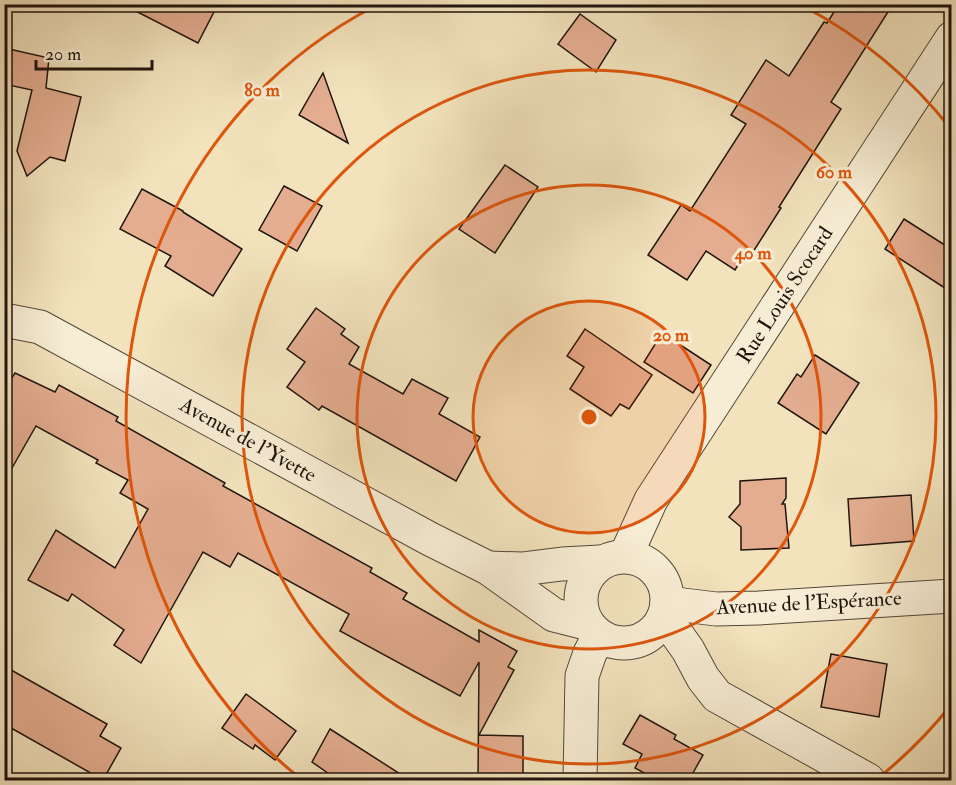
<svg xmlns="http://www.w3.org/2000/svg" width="956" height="785" font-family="'IM FELL Double Pica',serif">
<rect width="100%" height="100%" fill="#f2e3bd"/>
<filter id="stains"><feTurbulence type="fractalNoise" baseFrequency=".00333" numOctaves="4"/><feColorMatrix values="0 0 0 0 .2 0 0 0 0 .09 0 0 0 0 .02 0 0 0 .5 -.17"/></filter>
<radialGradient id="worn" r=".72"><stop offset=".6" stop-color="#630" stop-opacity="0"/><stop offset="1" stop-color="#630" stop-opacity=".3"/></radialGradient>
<g fill="#e4ad90" stroke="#20150e" stroke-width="1.5">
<path d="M122 4H218L198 43Z"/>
<path d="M839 4H893L831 102 841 109 779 207 781 208 753 252 748 249 735 270 706 251 687 280 648 255 681 205 690 211 746 124 731 115 766 60 789 76 824 22 827 23Z"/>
<path d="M580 14 616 40 596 72 558 44Z"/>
<path d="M9 49 49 58 46 88 81 97 65 161 50 157 27 176 17 151 32 90 4 84V69Z"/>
<path d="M323 73 348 143 299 115Z"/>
<path d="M505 165 538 187 495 253 459 229Z"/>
<path d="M284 186 322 206 297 251 259 230Z"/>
<path d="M142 189 183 211V212L242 249 213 296 165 266 171 256 120 229Z"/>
<path d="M904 219 951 249V292L885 249Z"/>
<path d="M316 308 345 329 341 334 359 347 349 364 403 394 412 379 448 398 439 414 480 437 456 481 322 406 319 410 287 387 305 362 287 349Z"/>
<path d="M585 329 652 375 629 409 620 404 611 416 570 389 584 367 567 356Z"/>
<path d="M662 333 711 365 693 393 644 362Z"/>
<path d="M815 355 859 383 826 434 778 403 797 374 801 377Z"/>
<path d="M15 373 55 392 59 385 118 417 116 421 225 483 223 486 372 568 370 572 407 593 403 599 479 642V630L517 651 508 667 514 670 479 735 523 736V780H478L479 662 460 696 340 631 349 614 238 553 230 567 203 552 141 663 114 645 124 630 72 594 68 601 28 580 56 530 115 568 148 509 120 493 128 480 96 463 98 460 36 426 4 482V390Z"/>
<path d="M786 478V498L782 504H785L789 548 741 550V527L729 517 740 504V481Z"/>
<path d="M911 495 914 541 851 546 848 499Z"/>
<path d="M831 654 887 664 879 717 821 707Z"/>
<path d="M4 666 107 724 100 736 121 748 103 780 4 724Z"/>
<path d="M246 694 296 731 275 760 255 745 253 749 222 728Z"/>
<path d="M640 715 676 735 674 739 703 755 689 780H657L635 768 642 754 623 744Z"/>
<path d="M330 729 408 779 335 778 312 762Z"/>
</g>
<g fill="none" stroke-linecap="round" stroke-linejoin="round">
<defs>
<g id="minor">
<path d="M4 320 40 327 430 539 488 568 554 615 586 623"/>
<path d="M488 568 522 569 562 564 600 562"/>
<path d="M664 616 688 650 703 678 717 696 868 780"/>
</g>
<g id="tertiary">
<path d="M626 555 651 500 952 38"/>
<circle cx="624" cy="600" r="43"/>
<path d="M667 603 716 609 759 608 952 596"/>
<path d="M580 780 582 676 590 653 599 636"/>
</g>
</defs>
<use href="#minor" stroke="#54483a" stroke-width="35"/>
<use href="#tertiary" stroke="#54483a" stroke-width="35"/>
<use href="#minor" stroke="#f7edd4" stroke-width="33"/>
<use href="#tertiary" stroke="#f7edd4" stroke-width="33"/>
</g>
<circle cx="589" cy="417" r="116" fill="#de560c" fill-opacity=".12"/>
<g fill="none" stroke="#de560c" stroke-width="3">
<circle cx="589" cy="417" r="116"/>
<circle cx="589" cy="417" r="232"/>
<circle cx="589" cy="417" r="347"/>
<path d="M951 705A463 463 0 0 1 877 779M301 779A463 463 0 0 1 375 6M803 6A463 463 0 0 1 951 129"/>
</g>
<g text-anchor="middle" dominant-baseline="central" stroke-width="6" stroke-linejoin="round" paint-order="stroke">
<g font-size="21" fill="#20150e" stroke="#f7edd4">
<text transform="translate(785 295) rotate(-57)">Rue Louis Scocard</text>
<text transform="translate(248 440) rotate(29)">Avenue de l'Yvette</text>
<text transform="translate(809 603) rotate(-3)">Avenue de l'Espérance</text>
</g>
</g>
<circle cx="589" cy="417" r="9" fill="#de560c" stroke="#f7edd4" stroke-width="3"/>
<g font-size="18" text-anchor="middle" font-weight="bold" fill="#de560c" stroke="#f7edd4" stroke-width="6" stroke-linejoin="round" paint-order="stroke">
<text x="262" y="96">80 m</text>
<text x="834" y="178">60 m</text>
<text x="753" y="259">40 m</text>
<text x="671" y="341">20 m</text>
</g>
<rect width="956" height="785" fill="none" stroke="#f2e3bd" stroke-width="24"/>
<rect x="6" y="6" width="944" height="773" fill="none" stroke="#20150e" stroke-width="3"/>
<rect x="12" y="12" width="932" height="761" fill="none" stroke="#20150e" stroke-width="1.5"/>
<path d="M36 60v9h116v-9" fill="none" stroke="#20150e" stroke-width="3"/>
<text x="45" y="60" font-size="18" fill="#20150e" stroke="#f7edd4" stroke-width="4.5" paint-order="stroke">20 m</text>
<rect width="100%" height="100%" filter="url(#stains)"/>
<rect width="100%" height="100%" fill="url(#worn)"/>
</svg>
